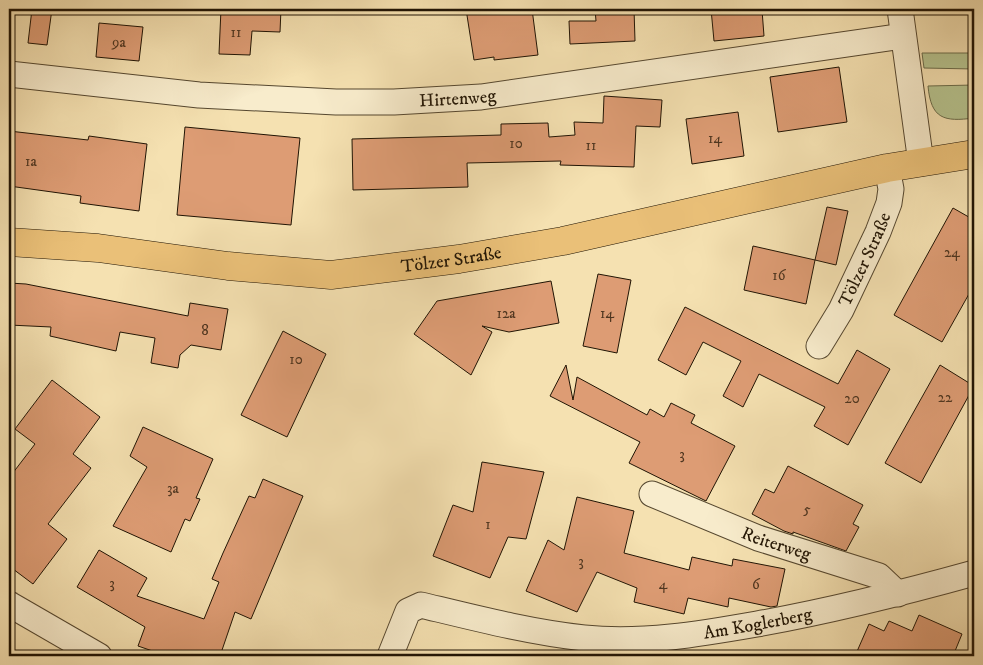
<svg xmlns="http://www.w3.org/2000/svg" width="983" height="665" font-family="'IM FELL DW Pica',serif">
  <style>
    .green { fill: #b7c48f; stroke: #6c6c4a }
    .building { fill: #dd9c74; stroke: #201404 }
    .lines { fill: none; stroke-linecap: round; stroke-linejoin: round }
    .minor-casing { stroke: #55472f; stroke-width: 27 }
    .major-casing { stroke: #201404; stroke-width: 29 }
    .minor { stroke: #f8eccc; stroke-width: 25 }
    .major { stroke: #eac078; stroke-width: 28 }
    .labels { text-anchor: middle; stroke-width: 4; stroke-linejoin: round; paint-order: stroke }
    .number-label { font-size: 15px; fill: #4f3620 }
    .street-label { font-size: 18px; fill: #201404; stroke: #f8eccc }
  </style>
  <rect width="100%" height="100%" fill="#f5e1b1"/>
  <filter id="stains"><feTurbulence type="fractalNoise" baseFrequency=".004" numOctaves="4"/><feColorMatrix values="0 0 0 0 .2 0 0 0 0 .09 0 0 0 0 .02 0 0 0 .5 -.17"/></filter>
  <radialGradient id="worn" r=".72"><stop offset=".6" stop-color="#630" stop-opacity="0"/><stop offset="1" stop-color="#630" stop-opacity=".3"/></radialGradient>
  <path class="green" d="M922,53H974V69L924,68Z
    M974,85V118C944,122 931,119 928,86Z"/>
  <path class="building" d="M32,9H52L47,45L28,43Z
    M221,9H281L280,32L252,31L250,55L219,54Z
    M466,9H532L538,55L494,60V57L474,60Z
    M595,9H634L635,41L570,44L569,21H596Z
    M711,9H729V12L762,10L764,36L714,41Z
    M99,23L143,27L139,61L96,57Z
    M839,67L847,122L778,132L770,77Z
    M604,96L662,100L660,127L636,126L634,167L560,165L561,161L467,163L468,187L353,190L352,139L501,135V124L548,123L549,137L575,135L574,122L603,123Z
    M738,112L744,156L692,164L686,119Z
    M185,127L300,138L291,225L177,215Z
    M9,131L88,140L89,136L147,144L139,211L80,203L81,196L9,186Z
    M827,207L848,211L836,265L815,260Z
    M953,208L974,220V285L942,342L894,315Z
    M753,246L815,260L806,304L744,290Z
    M598,274L631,280L617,353L583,346Z
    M551,281L559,323L509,332L482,326L492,332L471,375L414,334L437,301Z
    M9,283L26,284L188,316L190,303L228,309L221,350L191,345L180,355L178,368L151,363L155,338L120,332L116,351L50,336L51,327L9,325Z
    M685,307L838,384L857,350L890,369L848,445L814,426L825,407L759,374L743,407L723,396L741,361L703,342L686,375L658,360Z
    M283,331L326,354L287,437L241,415Z
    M566,365L573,400L577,377L647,415L650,409L664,417L671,403L695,415L691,423L735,446L706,501L629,463L640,442L550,396Z
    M940,365L974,386L921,483L885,463Z
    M52,380L100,417L73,454L91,468L48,524L67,539L33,584L9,566V478L35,444L15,429Z
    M143,427L213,459L196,498L200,499L190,521L185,519L171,552L113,526L147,467L130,456Z
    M482,462L544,472L526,539L508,537L490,578L433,556L453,505L473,512Z
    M788,466L863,505L853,524L859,527L846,551L793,532V534L784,531L752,514L765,489L774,493Z
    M263,479L303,496L251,619L235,612L220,656H167L138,646L145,627L77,587L99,550L147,578L137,596L204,619L219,582L212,579L223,553L249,496L255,498Z
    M577,497L634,511L624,553L689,570L692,557L732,566L733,559L785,569L777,606L771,607L729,598L728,607L688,598L684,614L634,602L637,588L597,572L577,612L526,591L548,540L564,550Z
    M919,615L962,634L953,656H855L869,624L884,631L889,621L912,631Z"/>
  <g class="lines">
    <defs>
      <g id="minor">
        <path d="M900,9L921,163"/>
        <path id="s1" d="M9,74L199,95L336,102H394L481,97L903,36"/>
        <path id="s2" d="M819,346L841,310L878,232L889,203L891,189L887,168"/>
        <path id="s3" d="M652,494L758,538L879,576L898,594"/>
        <path d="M9,604L99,656"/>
        <path id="s4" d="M390,656L408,611L421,605C475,618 529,632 584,638C642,644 700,634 757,624C830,611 902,593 974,573"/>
      </g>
      <g id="major">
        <path id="s5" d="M9,242L98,248L228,266L331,275L459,259L563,241L887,168L974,154"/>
      </g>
    </defs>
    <use href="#minor" class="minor-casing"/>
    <use href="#major" class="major-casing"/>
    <use href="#minor" class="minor"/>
    <use href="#major" class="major"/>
  </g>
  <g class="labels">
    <g class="number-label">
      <text x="236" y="37">11</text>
      <text x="119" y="47">9a</text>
      <text x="715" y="143">14</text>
      <text x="516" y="148">10</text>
      <text x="591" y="150">11</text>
      <text x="31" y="166">1a</text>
      <text x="952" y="257">24</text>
      <text x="779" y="280">16</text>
      <text x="506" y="318">12a</text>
      <text x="607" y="318">14</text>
      <text x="205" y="335">8</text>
      <text x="296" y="364">10</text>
      <text x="945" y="402">22</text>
      <text x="852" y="403">20</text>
      <text x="682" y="459">3</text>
      <text x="173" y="493">3a</text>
      <text x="807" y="514">5</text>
      <text x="488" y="529">1</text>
      <text x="581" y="566">3</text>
      <text x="112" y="588">3</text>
      <text x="663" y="589">4</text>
      <text x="756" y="589">6</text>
    </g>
    <g class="street-label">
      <text dy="6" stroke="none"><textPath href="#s1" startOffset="450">Hirtenweg</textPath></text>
      <text dy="6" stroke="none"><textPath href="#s5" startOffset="445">Tölzer Straße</textPath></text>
      <text dy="6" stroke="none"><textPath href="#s2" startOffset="98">Tölzer Straße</textPath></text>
      <text dy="6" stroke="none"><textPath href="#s3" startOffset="134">Reiterweg</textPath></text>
      <text dy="6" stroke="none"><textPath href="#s4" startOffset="404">Am Koglerberg</textPath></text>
    </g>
  </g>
  <rect width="983" height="665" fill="none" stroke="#f5e1b1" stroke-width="30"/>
  <rect x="10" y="10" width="963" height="645" fill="none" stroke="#201404" stroke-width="2.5"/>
  <rect x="15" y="15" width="953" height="635" fill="none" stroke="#201404"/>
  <rect width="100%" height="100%" filter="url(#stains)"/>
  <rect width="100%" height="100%" fill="url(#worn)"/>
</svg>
